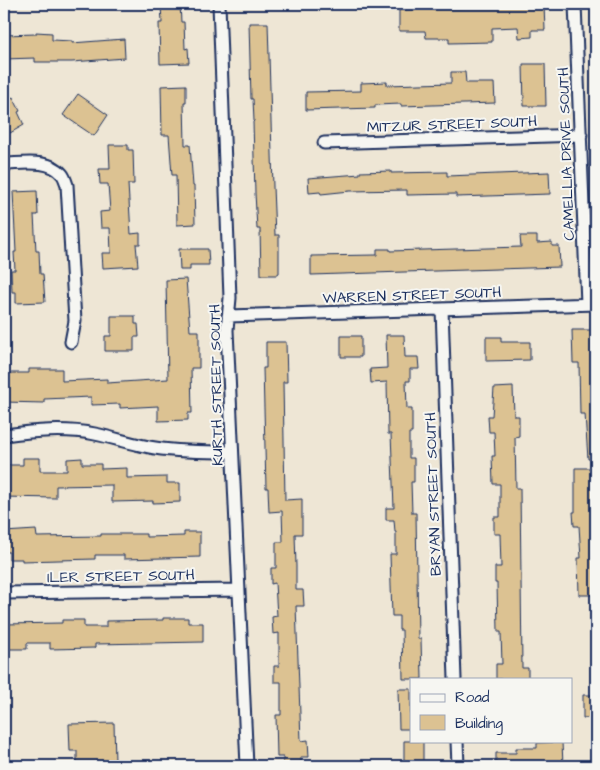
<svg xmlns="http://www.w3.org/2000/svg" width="600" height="770" font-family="'Architects Daughter',sans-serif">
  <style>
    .building { fill: #dcc292; stroke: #1b2f5e }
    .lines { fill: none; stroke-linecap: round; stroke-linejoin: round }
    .minor-casing { stroke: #1b2f5e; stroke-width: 15 }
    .minor { stroke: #f6f6f2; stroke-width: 11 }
    .labels { text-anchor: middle; stroke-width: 4; stroke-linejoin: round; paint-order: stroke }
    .street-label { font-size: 15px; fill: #1b2f5e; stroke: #f6f6f2 }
  </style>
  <rect width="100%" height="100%" fill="#eee6d5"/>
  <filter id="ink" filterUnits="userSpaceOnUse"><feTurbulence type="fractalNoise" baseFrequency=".02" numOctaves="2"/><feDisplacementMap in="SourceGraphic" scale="10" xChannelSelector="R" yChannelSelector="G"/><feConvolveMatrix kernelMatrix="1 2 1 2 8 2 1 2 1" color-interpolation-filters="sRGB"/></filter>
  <g filter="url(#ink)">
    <path class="building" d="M161,4H180L181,22H184L185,49L188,48L189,63L160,64L159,23H162Z
      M544,5L545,30H532V37L519,38L518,27L492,28V42L449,43V38H426L425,31H399V10Z
      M249,23H268L273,187L275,235H279V273L276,275H261L260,229H257L255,193L253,122L254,121L253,99H251Z
      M36,32L52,33V40L72,41V43L124,39L125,58L72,62H35V58L4,59V35L36,34Z
      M523,64H545L546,106H524Z
      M451,72H465L466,83H494L495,103L401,106V104L375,105V108L306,110V92L361,91V83L387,82V85L451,83Z
      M186,85V102H184L185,145H190L193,186H194L195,224L177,225L176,175H172L169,135H162L161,86Z
      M78,94L108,115L94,136L63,115Z
      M13,97L20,111L18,112L24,125L10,133L4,121V102Z
      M109,145H128V150H133L134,184H128L131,234L140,233V244H136L138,266L103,268L102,253H111L110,228H101L100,212L110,211L108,184H100L99,169H110Z
      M391,171V173L447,172V176L549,172L550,194L456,197V194L407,195V190L350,191L321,194L320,192L309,193L308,178L360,174V172Z
      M37,191L38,215H34L36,251H39L40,274H43L45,302L16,303V292H12L11,270H15L14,252H16L13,192Z
      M520,236H537V243L552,242V246H559L560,267L311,275V256L377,255V249H390V251L521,247Z
      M179,249H208L209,265H190V270H180Z
      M186,279L190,331H199V368H191L192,413H188V420L158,421V406L120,408V404L91,405V397L44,399V403L4,402V373H29V369H62V381L107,379V383L168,379L166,280Z
      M111,316H135V324H138L139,337H134V351H105V336H111Z
      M572,330H596V341H592L593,373H596V459H588L585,414H580L579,363H573Z
      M386,335H404L405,357H418L419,369H410V381H406L407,409H412V433H409V458H414V482H411L412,513H416L418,639H421L422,679H403L402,630H399V616H392L390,554H396V532H395L394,520H386V508H394L391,434H388L387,382L371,383L370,369L387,368Z
      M341,336H361V357H341Z
      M486,337H501V342H530V360L486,361Z
      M266,342H286L287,382H283L285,500L302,499V534H295L296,566V590H303L304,606H296L301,741L308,740L309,757H301V766H283V757H277L276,715H281V682H274V666H279V633L273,634L272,617L277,616L275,583L271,584V568H276V542H283L282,511L269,512L268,488H266L263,368H266Z
      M513,387L514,416H519V436L515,437L516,488H520L522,668H528V679H496V664H502L501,632H498L497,583H495V567H501L500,534H494V517H500V484H493L492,456H495L494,432H489L488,416H492L494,388Z
      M23,458H40V471H67V459L82,458V464H101V469L127,468V478L167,477V483H180V502L153,503V501L112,502V485L56,486V498L4,497V465H23Z
      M575,468H595L596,488V595H579L578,558H581L579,526H574L573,512H575Z
      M36,530L37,537L101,536V534H146V537L184,536V532H200V557L124,559V555H95V559L22,561V559H9V552H4V532Z
      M163,618H188V623H203V642L95,644V648L50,649V643H27V649H8V646H4V624L62,623V620H84V627H106V621L163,620Z
      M398,689H411V729H399Z
      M583,695H596V717L583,718Z
      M114,723L115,762H110V766H77V751H70L69,724Z
      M404,741H423V766H404Z
      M562,742L563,766H496V753H516V748H537V743Z"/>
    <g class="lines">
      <defs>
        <path id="minor" d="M219,4L230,298L227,330L247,766
          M575,4L587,304
          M324,143L581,135
          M4,164C21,164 49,158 62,174C64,176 66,182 67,185L75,321L71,342
          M442,309L455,679
          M228,316L596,304
          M4,435C35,431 64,428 95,434C115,438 135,445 155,448C180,452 206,452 232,452
          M4,593L239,590
          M457,741L458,766"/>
      </defs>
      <use href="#minor" class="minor-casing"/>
      <use href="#minor" class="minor"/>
    </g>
  </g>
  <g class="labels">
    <g class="street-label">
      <text transform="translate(452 124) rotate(-2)" y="5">MITZUR STREET SOUTH</text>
      <text transform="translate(566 154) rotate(-92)" y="5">CAMELLIA DRIVE SOUTH</text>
      <text transform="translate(412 295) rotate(-2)" y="5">WARREN STREET SOUTH</text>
      <text transform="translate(216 385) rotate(-91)" y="5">KURTH STREET SOUTH</text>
      <text transform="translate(433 494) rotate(-92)" y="5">BRYAN STREET SOUTH</text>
      <text transform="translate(121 576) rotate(-1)" y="5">ILER STREET SOUTH</text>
    </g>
  </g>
  <rect width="600" height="770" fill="none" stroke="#f6f6f2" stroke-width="20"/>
  <rect x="10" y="10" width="580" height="750" fill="none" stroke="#1b2f5e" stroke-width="2" filter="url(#ink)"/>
  <rect x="410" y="678" width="162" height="65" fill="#f6f6f2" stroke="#9ea6b7"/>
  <rect x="420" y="694" width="25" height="8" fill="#f6f6f2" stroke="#9ea6b7"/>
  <text x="455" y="702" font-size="15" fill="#1b2f5e">Road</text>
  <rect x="420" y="715" width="25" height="15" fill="#dcc292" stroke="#9ea6b7"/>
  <text x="455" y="728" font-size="15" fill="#1b2f5e">Building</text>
</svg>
